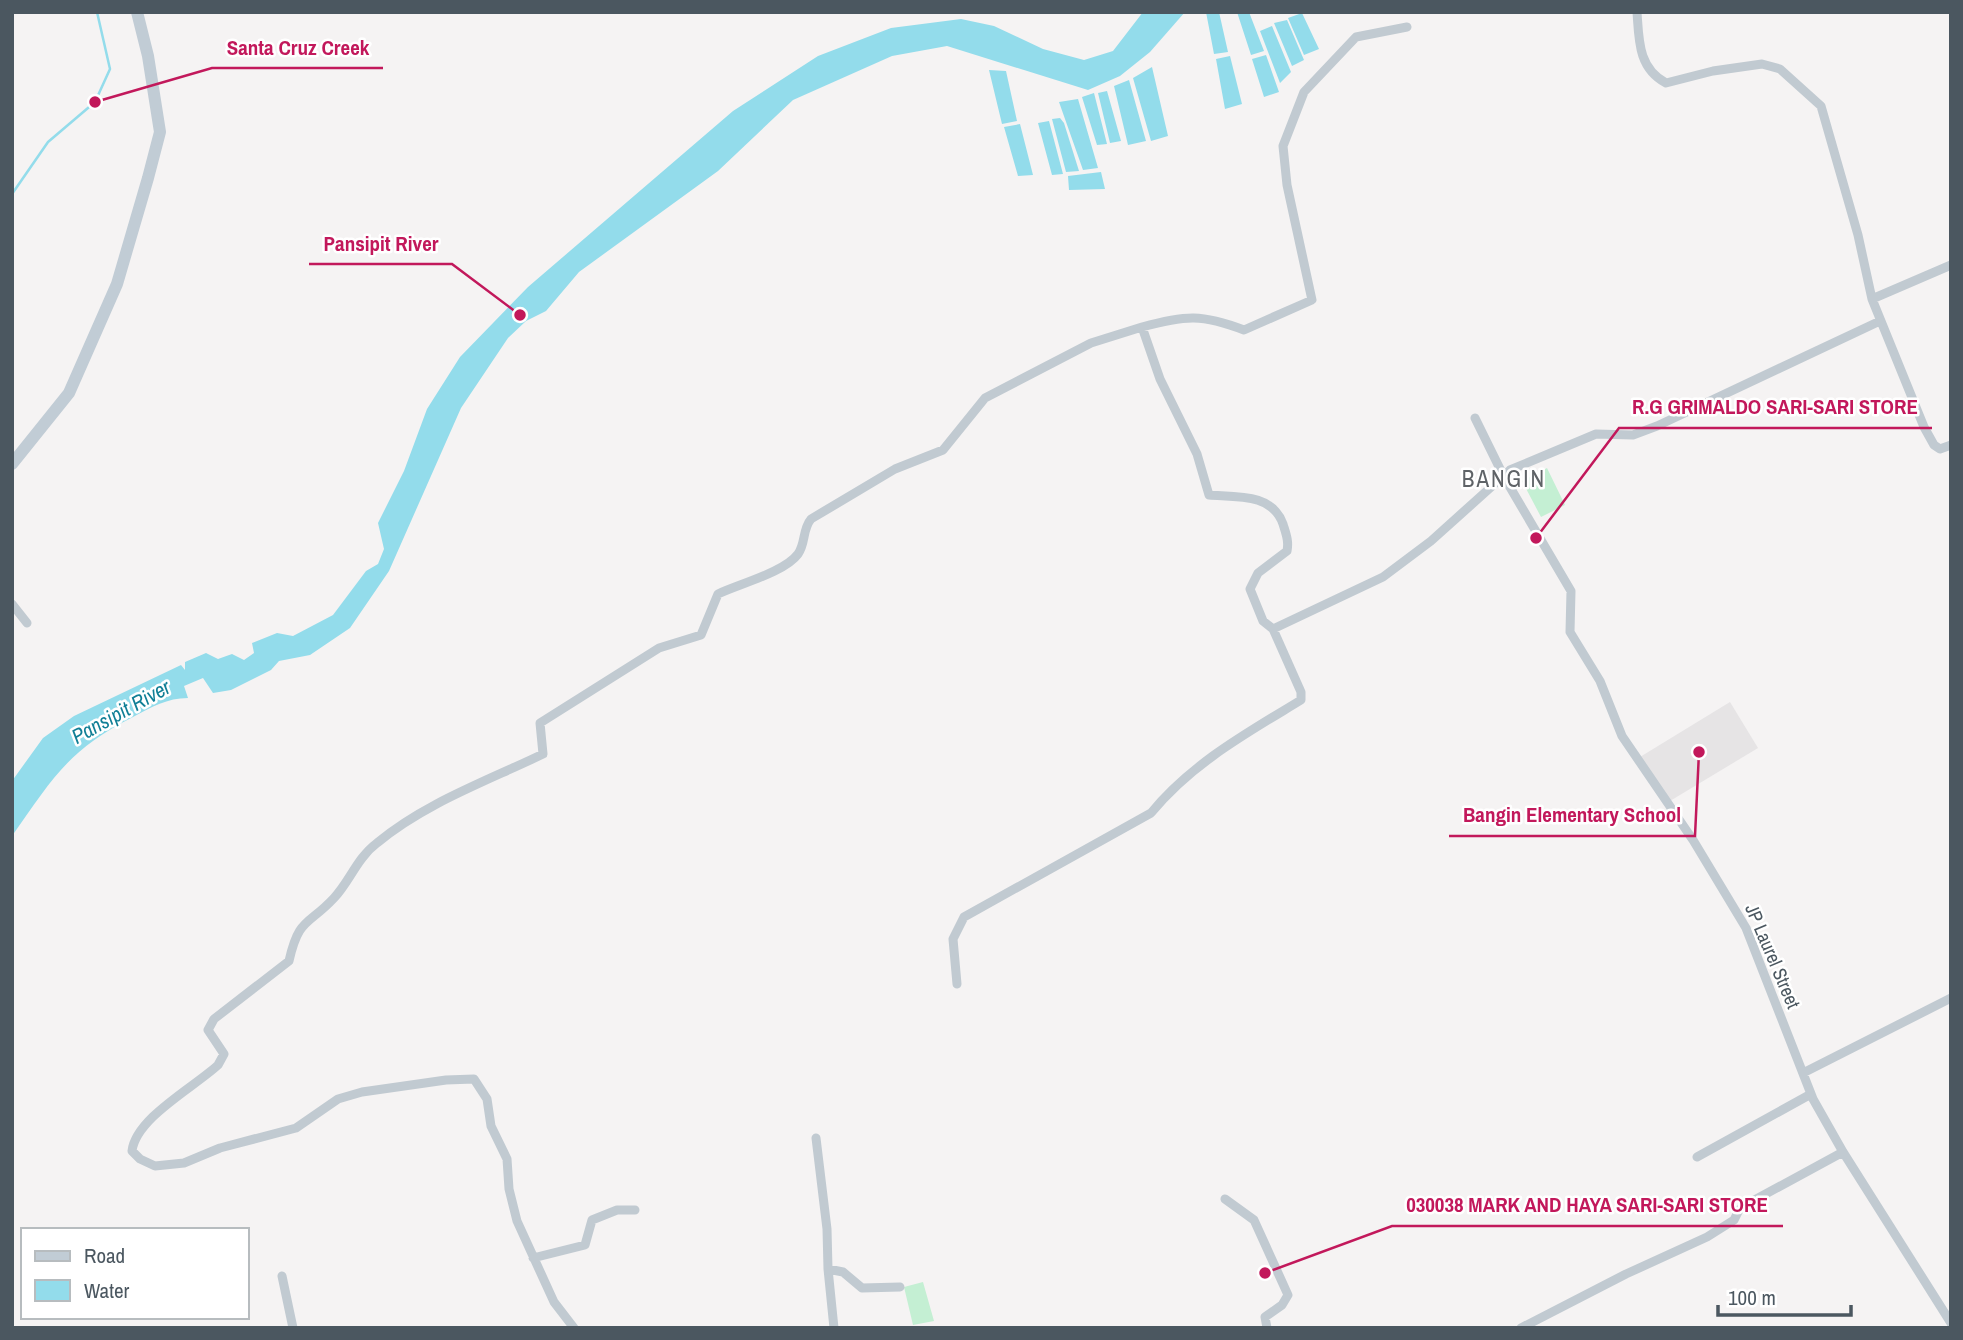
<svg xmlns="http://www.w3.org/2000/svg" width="1963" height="1340" font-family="'Archivo Narrow',sans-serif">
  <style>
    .education { fill: #e6e4e5 }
    .green { fill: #c4efd3 }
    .water { fill: #93dceb }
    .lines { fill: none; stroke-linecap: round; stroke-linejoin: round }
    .stream { stroke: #93dceb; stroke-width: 2.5 }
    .street { stroke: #c1cad1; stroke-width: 9 }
    .secondary { stroke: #c1ccd5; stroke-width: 12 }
    .labels { text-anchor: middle; stroke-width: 5; stroke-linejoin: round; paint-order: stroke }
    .street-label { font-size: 19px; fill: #4b5760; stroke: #fff }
    .water-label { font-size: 21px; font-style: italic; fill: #107f96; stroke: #fff }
    .quarter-label { font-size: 23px; letter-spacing: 2px; fill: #5f6367; stroke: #fff }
    .leader { fill: none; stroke: #c2185b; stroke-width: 2.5 }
    .callout-dot { fill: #c2185b; stroke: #fff; stroke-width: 2.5 }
    .callout-label { font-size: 21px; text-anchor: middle; font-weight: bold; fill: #c2185b; stroke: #fff; stroke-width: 5; stroke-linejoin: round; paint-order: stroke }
  </style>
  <rect width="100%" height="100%" fill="#f5f3f3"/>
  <path class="education" d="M1730,702L1758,748L1670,801L1640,757Z"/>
  <path class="green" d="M1547,468L1565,505L1541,517L1522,481Z
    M923,1282L934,1321L913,1325L904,1287Z"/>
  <path class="water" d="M1143,12H1185L1150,52L1120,76L1088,90L947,46L892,56L793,100L718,171L579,272L546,311L526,321L508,338L461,408L389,571L350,628L310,655L279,661L271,670L231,690L213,693L203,678L184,686L188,698C167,698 152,707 133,717C68,750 53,778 12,836V781L43,738L74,716L181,665L185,670V662L206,653L218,659L232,654L244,660L254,653L252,643L277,633L293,636L333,615L366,571L378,564L384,549L378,523L404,471L427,409L460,357L528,287L733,111L818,56L891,28L961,19L994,26L1043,49L1084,60L1113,51Z
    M1206,12H1219L1228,52L1214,54Z
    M1237,12H1249L1264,51L1251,55Z
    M1302,13L1319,49L1304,55L1288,18Z
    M1287,20L1304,60L1292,66L1274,23Z
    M1272,26L1291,72L1280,83L1260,31Z
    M1266,55L1279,92L1264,97L1252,59Z
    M1230,56L1242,104L1225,109L1216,59Z
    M1152,67L1168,136L1151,141L1133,78Z
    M989,70L1006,71L1017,121L1002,124Z
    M1129,80L1146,141L1128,145L1114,86Z
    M1107,91L1121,141L1110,143L1098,93Z
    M1094,93L1107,144L1097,145L1082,97Z
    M1078,99L1098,168L1083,170L1059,102Z
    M1060,118L1064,123L1079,171L1066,172L1052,119Z
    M1049,121L1063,174L1052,175L1038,123Z
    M1020,124L1033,175L1018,176L1004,127Z
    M1101,172L1105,189L1069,190L1068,176Z"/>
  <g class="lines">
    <path class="stream" d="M12,194L48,142L95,102L110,69L97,12"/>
    <path class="street" d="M1637,12C1639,40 1638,68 1666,83L1713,71L1762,64L1780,69L1821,106L1858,235L1872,299L1924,427L1934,445L1940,449L1951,445
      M1872,299L1951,265
      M1142,327C1186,315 1202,314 1244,330L1312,300L1287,185L1283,146L1304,92L1356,37L1407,27
      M1475,418L1504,477L1571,591L1570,632L1600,681L1622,736L1693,840L1746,928L1813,1099L1843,1152L1951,1323
      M12,604L27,623
      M957,984L953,939L964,917L1151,813C1192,763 1247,733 1301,700V692L1273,629
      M1803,1073L1951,998
      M816,1138L827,1229L828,1269
      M1697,1157L1811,1094
      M1225,1199L1254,1220L1288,1295L1282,1305L1265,1317L1267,1328
      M533,1258L585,1245L592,1220L617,1210H635
      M282,1276L293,1328
      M574,1328L554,1302L517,1221L509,1189L507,1159L491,1126L487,1099L474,1079L446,1080L362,1092L338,1099L296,1128L220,1148L184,1163L155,1166L140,1159L132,1151C136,1118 193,1088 218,1065L224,1054L208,1030L214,1019L289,961C299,917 308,926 334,898C350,881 357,858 377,843C425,803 487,781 543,754L540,723L659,648L701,635L718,594C739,584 785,572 798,554C806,543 802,530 811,519L895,469L943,450L985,398L1091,343L1142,327L1160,379L1197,454L1209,495C1236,497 1272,493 1283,524C1286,534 1289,541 1287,551L1258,573L1250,589L1263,621L1273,629L1383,577L1431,541L1510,470L1596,434L1633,435L1657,426L1880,321
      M834,1328L828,1269L843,1272L862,1288L900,1287
      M1521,1328L1626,1274L1707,1237L1734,1220L1739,1210L1749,1203L1843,1152"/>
    <path class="secondary" d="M12,464L69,393L117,284L148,178L160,132L148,56L137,12"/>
  </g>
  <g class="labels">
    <g class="street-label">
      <text transform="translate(1773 956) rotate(67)" y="7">JP Laurel Street</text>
    </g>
    <g class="water-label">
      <text transform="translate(121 712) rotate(-29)" y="7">Pansipit River</text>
    </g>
    <g class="quarter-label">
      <text x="1504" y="487">BANGIN</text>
    </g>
  </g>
  <path class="leader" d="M95 102L212 68H383M520 315L452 264H309M1536 538L1619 428H1932M1699 752L1695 836H1449M1265 1273L1392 1226H1783"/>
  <g class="callout-dot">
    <circle cx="95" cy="102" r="7"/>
    <circle cx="520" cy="315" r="7"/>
    <circle cx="1536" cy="538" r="7"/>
    <circle cx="1699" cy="752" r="7"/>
    <circle cx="1265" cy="1273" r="7"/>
  </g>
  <g class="callout-label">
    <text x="298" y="55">Santa Cruz Creek</text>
    <text x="381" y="251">Pansipit River</text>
    <text x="1775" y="414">R.G GRIMALDO SARI-SARI STORE</text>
    <text x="1572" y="822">Bangin Elementary School</text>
    <text x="1587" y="1212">030038 MARK AND HAYA SARI-SARI STORE</text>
  </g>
  <rect width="1963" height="1340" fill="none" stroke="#4b5760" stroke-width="28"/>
  <rect x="21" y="1228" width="228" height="91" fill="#ffffff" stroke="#b7bcbf" stroke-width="2"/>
  <rect x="35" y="1251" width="35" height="10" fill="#c1ccd5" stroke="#b7bcbf" stroke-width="2"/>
  <text x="84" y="1263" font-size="21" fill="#4b5760">Road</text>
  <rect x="35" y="1280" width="35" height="21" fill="#93dceb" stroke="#b7bcbf" stroke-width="2"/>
  <text x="84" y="1298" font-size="21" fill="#4b5760">Water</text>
  <path d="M1718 1305v10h133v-10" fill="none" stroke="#4b5760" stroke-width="3.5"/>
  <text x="1728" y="1305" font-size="21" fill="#4b5760" stroke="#ffffff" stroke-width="5" paint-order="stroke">100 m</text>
</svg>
